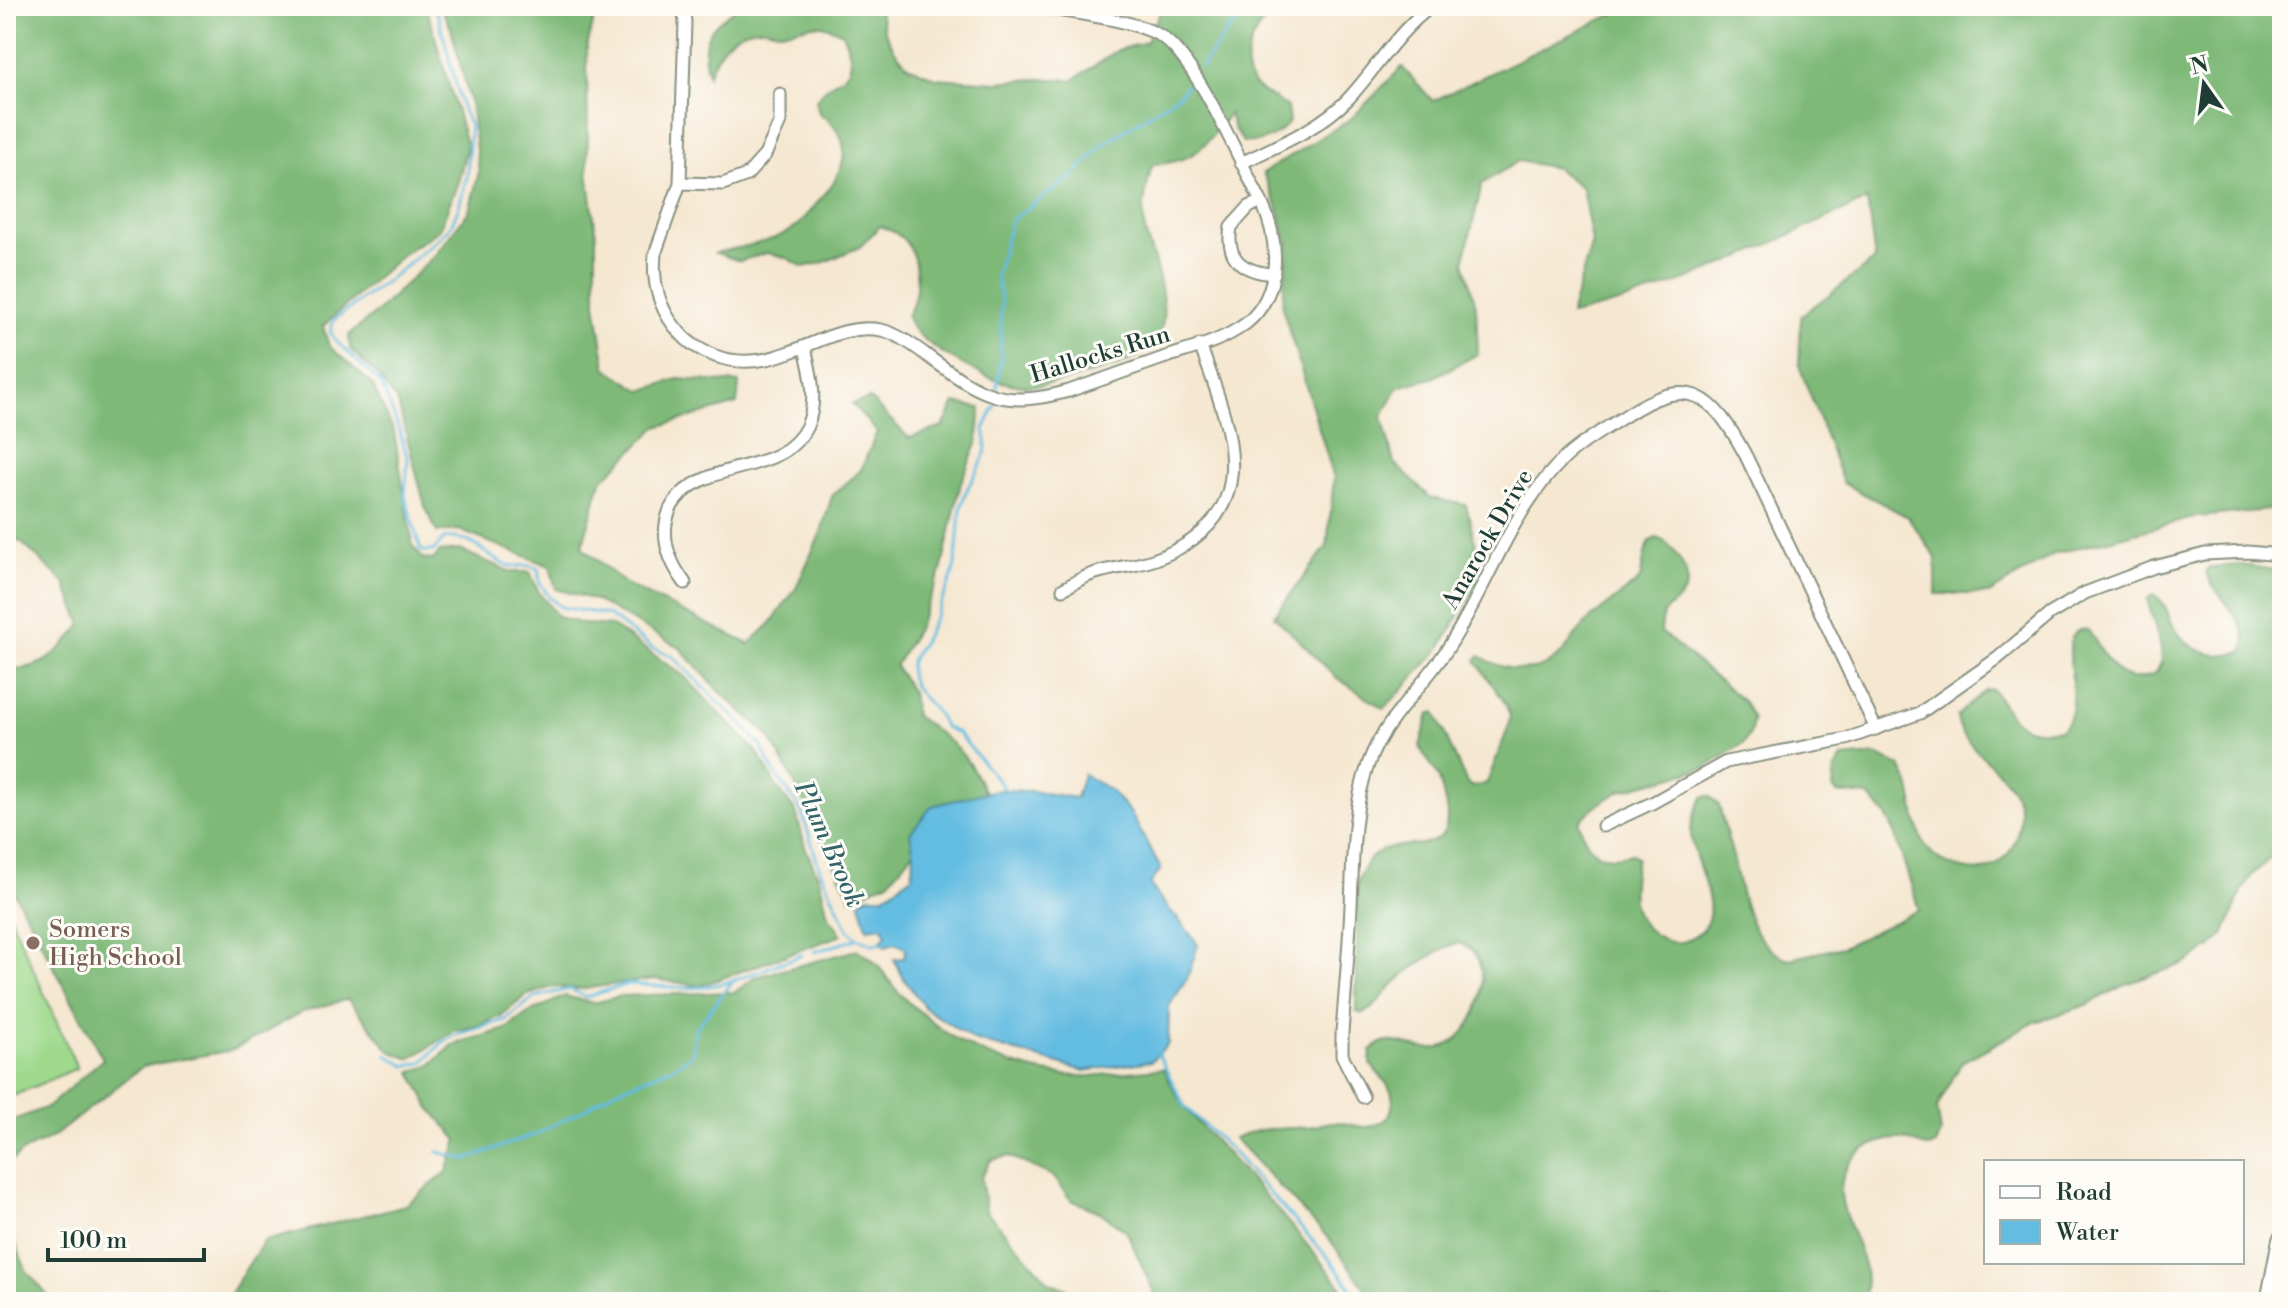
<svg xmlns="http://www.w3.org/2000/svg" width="2288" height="1308" font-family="'Libre Bodoni',serif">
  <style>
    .green { fill: #9ed98c; stroke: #5e8b60; stroke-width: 2 }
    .forest { fill: #7eb978; stroke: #4e7b56; stroke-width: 2 }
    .water { fill: #64bce1; stroke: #427c8a; stroke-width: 2 }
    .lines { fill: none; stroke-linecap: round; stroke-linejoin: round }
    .stream { stroke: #64bce1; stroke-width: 3 }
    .minor-casing { stroke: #8a9282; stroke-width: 15 }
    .primary-casing { stroke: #8a9282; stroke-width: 22 }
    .minor { stroke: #fff; stroke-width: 11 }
    .primary { stroke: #fff; stroke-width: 18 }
    .education-dot { fill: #8d6e63; stroke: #fdfcf7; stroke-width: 3 }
    .labels { text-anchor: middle; stroke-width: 6; stroke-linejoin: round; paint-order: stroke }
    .street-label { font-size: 24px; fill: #1f3d34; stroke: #fdfcf7 }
    .education-label { font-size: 24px; fill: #785e54; stroke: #fdfcf7; text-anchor: start }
    .water-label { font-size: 26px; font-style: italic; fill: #346368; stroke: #fdfcf7 }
  </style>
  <rect width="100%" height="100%" fill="#fdfcf7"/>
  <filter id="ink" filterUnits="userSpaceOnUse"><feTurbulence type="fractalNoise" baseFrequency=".0125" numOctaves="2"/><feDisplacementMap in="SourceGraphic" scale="16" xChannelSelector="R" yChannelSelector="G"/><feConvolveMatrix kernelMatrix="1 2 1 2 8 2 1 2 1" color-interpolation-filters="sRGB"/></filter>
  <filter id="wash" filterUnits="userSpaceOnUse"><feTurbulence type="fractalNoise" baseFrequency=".006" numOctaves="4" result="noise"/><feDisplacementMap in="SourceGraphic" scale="32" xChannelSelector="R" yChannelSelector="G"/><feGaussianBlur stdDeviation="1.8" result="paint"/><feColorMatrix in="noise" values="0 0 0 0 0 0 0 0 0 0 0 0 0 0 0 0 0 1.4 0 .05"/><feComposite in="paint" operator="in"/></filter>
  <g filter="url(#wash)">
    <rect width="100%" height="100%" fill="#f5e7d0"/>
    <path class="green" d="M10,916L77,1068L6,1099V918Z"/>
    <path class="forest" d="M6,6H426L467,147L458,182L439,230L403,254L323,326L329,346L372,384L394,432L413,546L423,559L433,560L440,552L460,550L511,572H530L538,591L558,617L584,624L612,626L684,676L758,753L776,786L796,812L805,847L819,878L828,915L842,935L700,986L654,979L581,989L552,987L527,995L501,1016L479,1026L455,1031L410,1059L390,1051L348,999L302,1012L233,1050L143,1066L53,1137L23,1151L6,1166V1123L48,1107L103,1059L6,877V668C43,673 60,650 82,625L65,583L21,542L6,536Z
      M440,6H621L596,12L587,46L588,172L596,234V303L606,368L642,391L678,379L739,383L737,404L657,427L601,481L582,547L627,585L749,644L771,623L796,588L821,532L832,496L861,470L877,432L852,404L870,399L909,438L943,427L955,403L981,408L977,444L961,482L941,572L917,629L895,666L912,693L915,716C952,741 967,752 985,793L917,848L889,881L851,899L790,774L767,733L721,693L680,648L595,600L556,589L550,566L459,530L437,532L425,506L398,403L376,374L350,349L349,335L378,311L435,255L469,211L479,172L470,102L451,28Z
      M740,6H878L885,32L895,51L908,66L936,78L998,82L1036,79L1073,80L1118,50L1146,42L1163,6H1289C1261,14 1236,54 1251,81C1257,91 1277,99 1287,107L1289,122C1277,137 1263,144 1243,142L1234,129L1229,114C1201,149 1199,160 1152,165C1147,186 1140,210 1145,231C1148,243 1153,255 1156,267C1176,338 1157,357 1089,374C1052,384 1025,393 988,377C966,367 912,340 907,316C921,295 921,250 897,234C892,231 885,228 880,226L860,247L822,263L803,267L787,258L767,253L740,261L716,253C743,246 776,243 798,225C806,218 812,209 819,201C846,170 858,140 819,113L816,100C834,71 866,83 842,33C811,16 809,30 781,31C774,32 768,27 762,28C731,29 718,50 708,75C698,37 710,26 740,6Z
      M1630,6H2282V501L2268,510L2197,517L2054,554L1989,594H1936V558L1908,517L1843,483L1799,365L1801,316L1875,260L1867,200C1770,243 1673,294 1570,315L1592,242L1582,188L1556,168L1518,161L1482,184L1464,261L1476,306L1478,354L1432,378L1398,387L1382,417L1394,463L1431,498L1466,505L1479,559L1477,585L1439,650L1384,709L1337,678L1274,616L1327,546L1334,478L1282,307L1288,244L1276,203L1263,173L1352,118L1402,67L1433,101Z
      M1656,538C1667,541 1670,546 1676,554C1697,583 1687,593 1663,613L1661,632L1744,702L1753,719L1751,732L1744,743L1707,767L1620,791L1594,807L1579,822C1588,854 1599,862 1632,854L1637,857C1630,890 1626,920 1661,938C1671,944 1680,944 1690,939C1734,918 1690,863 1691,832C1691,821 1697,805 1703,797L1710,796L1719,805C1723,821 1727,837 1732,853C1741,889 1746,946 1789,959L1843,947L1919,910L1894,831L1885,814L1869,796L1837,793L1833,788L1835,769L1842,758L1876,755L1900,766C1924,799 1902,850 1956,867C1969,871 1979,873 1992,867C2003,862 2011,852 2015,840C2040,776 1960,759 1957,716L1985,690L1992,689C2015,720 2016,735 2061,729C2091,705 2048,623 2088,630C2107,656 2116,692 2156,673L2162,661L2161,648L2147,599L2153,595C2166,601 2167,613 2173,625C2187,651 2217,662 2244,651C2252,623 2216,597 2206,573L2209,567L2242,565L2282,571V847L2252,875L2242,891L2225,933L2211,947L2186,963L2126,984L2087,1005L2035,1022L1962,1062L1937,1107L1941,1133L1936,1145C1924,1150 1918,1143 1907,1140C1889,1136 1862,1146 1851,1161C1817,1207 1882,1253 1862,1302H1375L1330,1240L1234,1138C1261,1127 1281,1129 1309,1127C1317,1126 1325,1122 1334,1122C1358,1123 1364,1135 1388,1118C1401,1093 1385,1081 1370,1064L1371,1051C1390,1030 1413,1052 1435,1049C1468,1044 1488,999 1481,970C1478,956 1473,948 1459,943C1439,947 1404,973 1390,988C1380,999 1376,1008 1362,1014L1356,1011L1358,880C1364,867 1368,858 1380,851C1403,838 1455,858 1446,808C1444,797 1441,782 1436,772C1431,763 1423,756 1420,746L1429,714L1435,712L1467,784L1474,787L1487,783L1508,728L1510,716L1505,703L1476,661L1480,656C1504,671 1536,678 1560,655C1570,645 1577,632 1587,622C1604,606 1624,594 1640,579L1645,553L1650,541Z
      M857,950C882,963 882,974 899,993C908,1004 921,1012 931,1021C969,1055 1041,1078 1091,1076C1115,1074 1139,1070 1164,1069C1180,1111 1213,1137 1242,1170C1281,1213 1318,1256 1353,1302H1158L1127,1232L1100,1212L1071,1200L1053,1176L1009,1156L991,1160L981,1178L986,1211L1049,1282L1098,1302H228L232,1290L264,1241L406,1205L447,1172L458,1140L430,1108L411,1072L431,1065L453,1045L506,1029L528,1013L565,996L594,1003L620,996L735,992L756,977Z
      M6,1221L26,1270L53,1302H6Z"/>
    <path class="water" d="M1083,774L1110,790L1130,812L1161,869L1150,884C1165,908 1183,922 1198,945L1187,979L1169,1006L1168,1044L1151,1061L1084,1071L974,1040L925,1008L904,979L894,959L904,958L906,948L895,943L885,946L880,942L886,934L883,926L867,928L860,902L867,896H884L912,876L914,855L910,833L932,806L995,790L1031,791L1076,798Z"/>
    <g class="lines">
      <path class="stream" d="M433,6L438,15L462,108L470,126L467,176L459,206L451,226L438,239L391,278L335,319C329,329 329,332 336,341L381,384L398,426L408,460L405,496L421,551H433L444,539C474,532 490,564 513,566C524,567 527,563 538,569L540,583L550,598L561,607L608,615L652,648L672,656L744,727L762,747L772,769L801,810L821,872L848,929L857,938L873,944L880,942
        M1201,67L1247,6
        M997,388L1001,356V299L996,275L1011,220L1072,177L1103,145L1181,93L1189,82
        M995,406L984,429C993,459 973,471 964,497C955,524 961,555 950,582C942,600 934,621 925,638C920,648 912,654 910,665C907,695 937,702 944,727L958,733L1004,788
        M814,952L856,939
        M1158,1054L1185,1107L1230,1149L1331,1261L1361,1302
        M387,1055L406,1066L422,1063L443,1042L461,1033L505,1020L535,997L570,989L586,997L628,984L684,988L705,987L733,981
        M438,1152L466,1159L534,1135L583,1110L614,1091L673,1067L693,1054L695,1029L733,981L802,955"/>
    </g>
  </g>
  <g filter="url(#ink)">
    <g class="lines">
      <defs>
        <path id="minor" d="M683,6L685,22L680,183L655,254C652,284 659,310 680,333C689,344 702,351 715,356C779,379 827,319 881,330C897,333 916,347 929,357C982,396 1003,409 1069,391C1101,380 1132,369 1163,358C1188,350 1216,343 1238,329C1283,301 1281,243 1261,201C1238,159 1197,58 1159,35C1129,18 1068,13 1033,6
          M1241,163C1278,145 1319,129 1348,99C1376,69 1398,30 1432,6
          M680,183L723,184L747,175L765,155L780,122V94
          M1261,201L1249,207L1231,227C1225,260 1244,272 1274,274
          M685,583C656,544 656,499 707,478C741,463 788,465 807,426C818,401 811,372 805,348
          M1063,589C1074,583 1084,576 1096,573C1116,567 1137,566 1156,559C1268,515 1231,430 1200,345
          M1603,826L1652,803L1726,762L1846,739L1920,713L1998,658L2050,614L2085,593L2154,567L2205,554L2247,552L2282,555
          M1363,1097L1342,1055V1033C1345,991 1349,949 1351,906C1353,859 1352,808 1369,762C1384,720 1424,686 1448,648C1485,591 1507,522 1552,471C1573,447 1599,433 1625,416C1689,373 1713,394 1746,456L1876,729"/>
        <path id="primary" d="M2270,1302L2282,1240"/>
      </defs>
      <use href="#minor" class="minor-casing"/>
      <use href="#primary" class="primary-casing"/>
      <use href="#minor" class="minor"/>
      <use href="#primary" class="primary"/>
    </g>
  </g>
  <circle class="education-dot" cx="33" cy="943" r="8"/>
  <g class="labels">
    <g class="street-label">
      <text transform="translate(1100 354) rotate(-17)" y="8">Hallocks Run</text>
      <text transform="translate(1487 539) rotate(-60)" y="8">Anarock Drive</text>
    </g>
    <g class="education-label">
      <text x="49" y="937">Somers<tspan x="49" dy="28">High School</tspan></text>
    </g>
    <g class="water-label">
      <text transform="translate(830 844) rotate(66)" y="9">Plum Brook</text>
    </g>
  </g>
  <rect width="2288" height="1308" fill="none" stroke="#fdfcf7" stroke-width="32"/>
  <rect x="1984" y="1160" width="260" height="104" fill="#fdfcf7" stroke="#a4b0a9" stroke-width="2"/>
  <rect x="2000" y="1186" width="40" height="12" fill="#ffffff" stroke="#a4b0a9" stroke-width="2"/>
  <text x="2056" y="1200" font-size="24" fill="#1f3d34">Road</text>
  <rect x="2000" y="1220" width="40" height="24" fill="#64bce1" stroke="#a4b0a9" stroke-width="2"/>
  <text x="2056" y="1240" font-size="24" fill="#1f3d34">Water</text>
  <g transform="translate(2204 84) rotate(346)" stroke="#fdfcf7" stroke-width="6" paint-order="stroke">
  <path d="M0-6L14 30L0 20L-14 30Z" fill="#1f3d34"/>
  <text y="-12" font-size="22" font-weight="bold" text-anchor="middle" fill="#1f3d34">N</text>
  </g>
  <path d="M48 1248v12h156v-12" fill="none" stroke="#1f3d34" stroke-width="4"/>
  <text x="60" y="1248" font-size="24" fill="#1f3d34" stroke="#fdfcf7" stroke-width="6" paint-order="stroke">100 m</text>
</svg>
